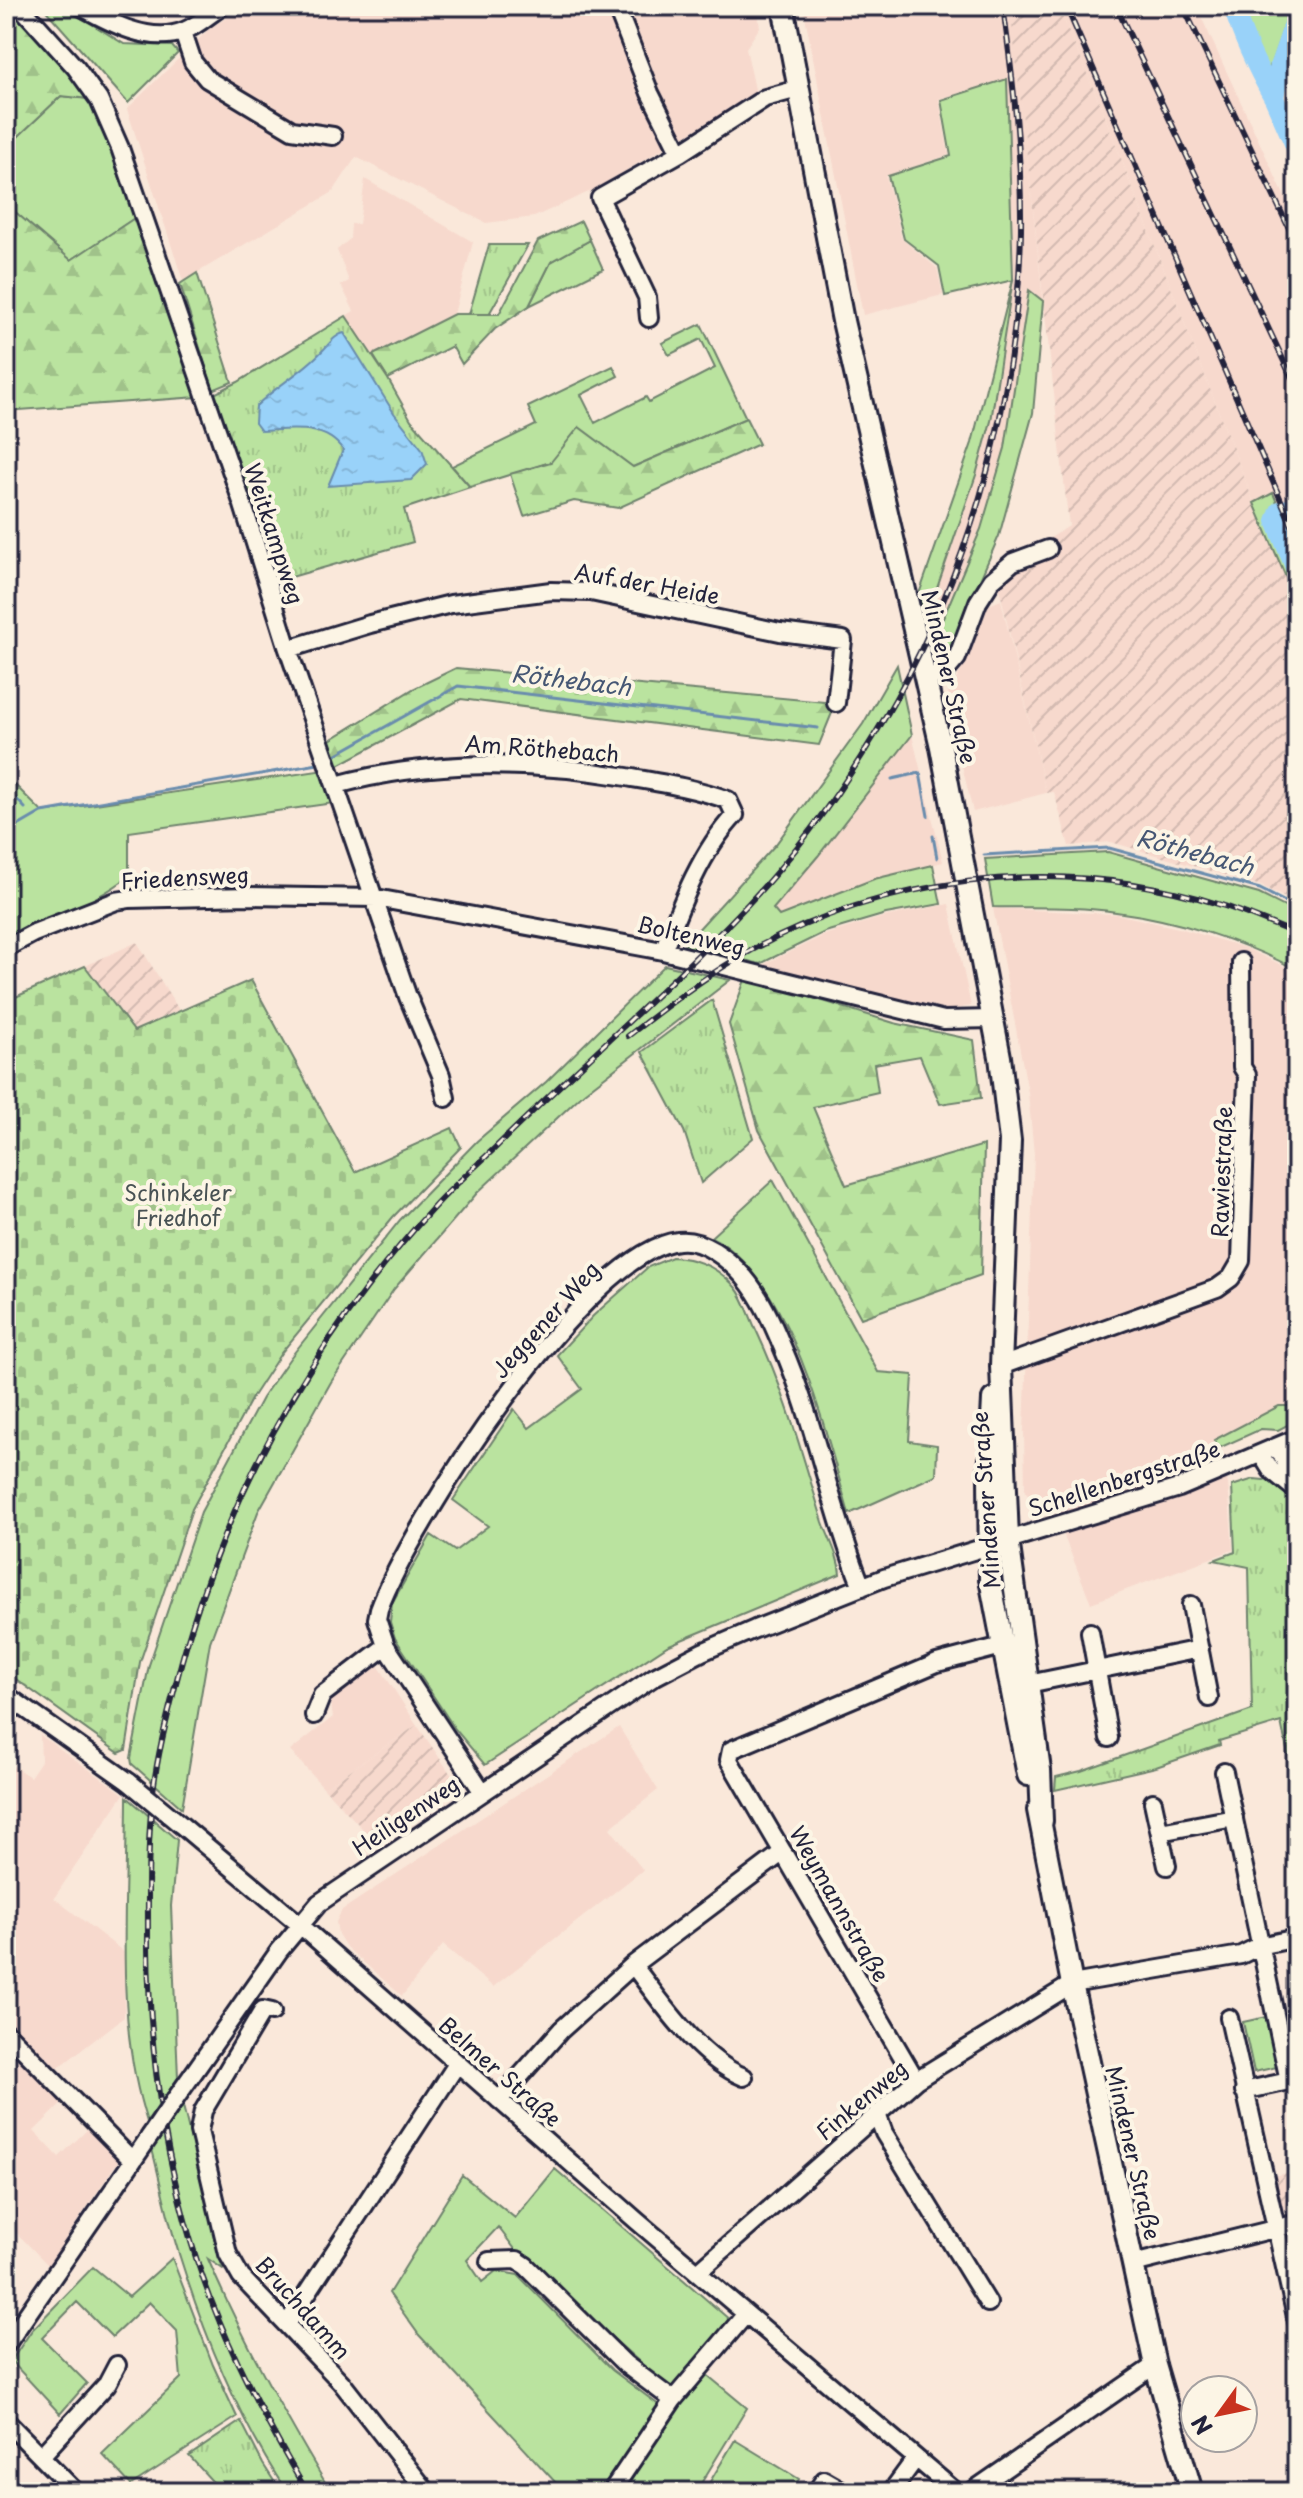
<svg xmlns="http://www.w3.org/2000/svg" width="1303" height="2498" font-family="'Playpen Sans',sans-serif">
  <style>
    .built { fill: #f7d9cd }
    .industrial { fill: url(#industrial-furrows) }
    .grass { fill: #bae39f; stroke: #6e826d; stroke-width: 2 }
    .forest { fill: url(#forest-firs); stroke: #6e826d; stroke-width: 2 }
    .cemetery { fill: url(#cemetery-stones); stroke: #6e826d; stroke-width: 2 }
    .park { fill: url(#park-tufts); stroke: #6e826d; stroke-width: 2 }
    .water { fill: url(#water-ripples); stroke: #698cad; stroke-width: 2 }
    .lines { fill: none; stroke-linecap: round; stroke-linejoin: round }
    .stream { stroke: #698cad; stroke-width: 3 }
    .river { stroke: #99d2f9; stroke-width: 20 }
    .minor-casing { stroke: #22223b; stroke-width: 22 }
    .major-casing { stroke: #22223b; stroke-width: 26 }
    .minor { stroke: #fcf5e5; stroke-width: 16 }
    .major { stroke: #fcf5e5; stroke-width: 20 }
    .rail-casing { stroke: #22223b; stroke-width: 6 }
    .rail { stroke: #fcf5e5; stroke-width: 3; stroke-dasharray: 9; stroke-linecap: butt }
    .minor-bridge-casing { stroke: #22223b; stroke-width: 22; stroke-linecap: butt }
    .minor-bridge { stroke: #fcf5e5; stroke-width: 16 }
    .labels { text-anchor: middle; stroke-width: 8; stroke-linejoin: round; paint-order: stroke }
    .street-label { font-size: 22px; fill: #22223b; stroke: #fcf5e5 }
    .park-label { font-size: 22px; fill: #485254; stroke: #fcf5e5 }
    .water-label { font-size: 24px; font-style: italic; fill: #465774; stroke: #fcf5e5 }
  </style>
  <defs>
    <pattern id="industrial-furrows" width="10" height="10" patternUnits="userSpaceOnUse" patternTransform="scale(2)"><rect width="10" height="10" fill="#f7d9cd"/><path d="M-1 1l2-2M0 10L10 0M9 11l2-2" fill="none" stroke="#d3bab1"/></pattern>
    <pattern id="forest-firs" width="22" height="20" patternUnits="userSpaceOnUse" patternTransform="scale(2)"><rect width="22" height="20" fill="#bae39f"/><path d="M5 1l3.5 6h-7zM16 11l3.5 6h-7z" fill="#a0c28a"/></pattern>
    <pattern id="cemetery-stones" width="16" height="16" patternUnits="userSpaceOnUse" patternTransform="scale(2)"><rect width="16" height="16" fill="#bae39f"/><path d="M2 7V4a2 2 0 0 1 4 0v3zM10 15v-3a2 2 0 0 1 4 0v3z" fill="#a0c28a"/></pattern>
    <pattern id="park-tufts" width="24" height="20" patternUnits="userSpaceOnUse" patternTransform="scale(2)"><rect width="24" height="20" fill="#bae39f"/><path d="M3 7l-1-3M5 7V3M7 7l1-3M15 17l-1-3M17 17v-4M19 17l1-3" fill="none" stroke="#a0c28a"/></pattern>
    <pattern id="water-ripples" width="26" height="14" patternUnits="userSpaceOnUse" patternTransform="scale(2)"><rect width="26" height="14" fill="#99d2f9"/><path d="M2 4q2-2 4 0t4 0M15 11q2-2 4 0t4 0" fill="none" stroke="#84b4d6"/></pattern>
  </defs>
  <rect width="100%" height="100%" fill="#fae8da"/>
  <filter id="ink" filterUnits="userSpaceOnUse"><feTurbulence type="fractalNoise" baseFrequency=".0125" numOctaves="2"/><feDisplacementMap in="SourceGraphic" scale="16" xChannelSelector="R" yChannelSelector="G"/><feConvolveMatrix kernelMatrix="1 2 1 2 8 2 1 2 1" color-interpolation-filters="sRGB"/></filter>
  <g filter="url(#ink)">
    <path class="built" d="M245,6H756L760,27L746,48L756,94L593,190L534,217L486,223L356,157L333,192L183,281L127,109L209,29Z
      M803,6H1010L1011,8L1043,301L1029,291L1005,448L981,528L932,644L924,614L935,594L976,475L991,421L1013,279L1007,80L939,99L949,155L886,176L902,239L937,268L943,295L863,315Z
      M1058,6H1196L1297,223V551L1273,493L1254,503L1099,101Z
      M365,179L473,242L454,314L373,355L346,316L354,311L341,285L349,281L337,250L350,239L351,224H359Z
      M1001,600L1046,793L973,812L946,698L966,662L984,607Z
      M912,735L943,862L874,879L779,916L773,908L818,856Z
      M949,904L971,1006L950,1010L822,983L762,965L827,934L883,917Z
      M993,908L1116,914L1183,929L1243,947L1297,972V1406H1279L1214,1440L1228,1484L1233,1550L1091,1603L1065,1539L1057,1501L1037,1504L1025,1491L1024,1432L1034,1154L1028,1092Z
      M378,1665L417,1725L324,1788L290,1751L333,1717L330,1701Z
      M619,1727L658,1790L610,1828L643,1870L493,1987L443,1945L402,1996L346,1947L338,1934L336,1922L342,1910Z
      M40,1735L124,1794L54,1898L125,1953L124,2017L57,2069L76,2090L34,2131L59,2157L88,2129L118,2161L48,2265L6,2222V1775L13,1766L30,1777L41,1761Z"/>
    <path class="industrial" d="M1010,6H1058L1099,101L1254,503L1297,603V904L1261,886L1111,842L1069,846L1054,792L1046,793L999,587L992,580L1013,562L1069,526Z
      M137,942L179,1010L134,1030L85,966Z
      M417,1725L459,1786L375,1842L324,1788Z
      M1297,2171V2208L1276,2212L1268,2177Z"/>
    <path class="grass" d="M42,6H63L124,44L172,46L178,53L128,103Z
      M1246,6H1291L1267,75L1243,24Z
      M1007,79L1013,279L991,421L976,475L935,594L924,614L919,594L972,443L1013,280L945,296L939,266L904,239L888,176L951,156L941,100Z
      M61,96L99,100L139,215L71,261L6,204V148Z
      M590,240L603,269L529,306L551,262Z
      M1029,290L1043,301L1033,413L999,536L947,656L939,657L932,644L981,529L1005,448Z
      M701,324L746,418L633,467L551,462L470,487L452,466L536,425L528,407L613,366L618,376L581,395L595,423L646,397L649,402L715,368L701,339L669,355L662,343Z
      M1273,493L1297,551V603L1254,503Z
      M897,665L912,735L818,856L773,909L779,916L874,879L933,865L941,904L886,914L825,932L760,964L684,945L776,844L863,724Z
      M331,769L341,802L129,832V876C94,905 45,918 6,942V776L42,812Z
      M1108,852L1259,894L1297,913V970C1243,941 1178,920 1116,912C1076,906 1034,908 993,907L985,859Z
      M665,965L730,980L584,1093L477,1193L394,1289L331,1382L258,1512L210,1642L182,1808L132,1764L131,1758L149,1665L201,1512L262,1398L290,1358L400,1220L477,1141L546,1082Z
      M773,1180L878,1372L913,1375L909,1441L937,1445L936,1475L849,1514C826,1434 791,1276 711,1237Z
      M672,1257C696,1258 719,1268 736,1288C745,1299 750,1318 757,1332C787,1396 802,1455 823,1522C829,1539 839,1556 840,1574L667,1646L485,1765L455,1729L395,1638L390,1622L392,1603L431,1535L455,1551L488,1526L453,1500L514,1409L529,1428L582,1389L557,1355L593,1316L648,1267Z
      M1279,1406H1297V1420L1278,1430L1261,1429L1217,1449L1214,1440Z
      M127,1797L177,1840L171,1906L178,2078L147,2122C114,2021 127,1903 127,1797Z
      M1266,2017L1277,2067L1254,2072L1243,2022Z
      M183,2106L223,2269L208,2259C243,2341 285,2416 331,2492H287C240,2422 205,2337 180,2257C168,2221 161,2184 152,2149Z
      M555,2169L730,2320L670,2389L521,2257L498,2227L467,2260L482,2282L496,2271L518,2275L612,2370L660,2406L605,2492H550L557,2484L419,2335L389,2293L462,2175L515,2218Z
      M172,2258L213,2365L237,2417L131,2485L102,2454L181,2378L177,2331L149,2302L112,2337L77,2302L42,2338L87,2383L60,2414L11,2361L32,2330L93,2267L129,2297Z
      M706,2374L747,2408L697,2490L699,2492H623L681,2404Z
      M735,2440L799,2479L791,2492L705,2490Z"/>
    <path class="forest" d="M6,6H15L99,100L61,96L6,148Z
      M6,204L71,260L139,215L198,397L6,411Z
      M581,221L590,240L551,262L529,306L495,329L462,364L452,346L388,379L373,355L454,314H499L538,241Z
      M197,273L232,382L213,390L180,284Z
      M746,418L759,444L618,508L574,501L524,516L510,474L551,462L579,427L633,467Z
      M456,668L836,703L819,745L461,699L331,769L322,745L413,689Z
      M746,977L894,1023L974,1040L981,1098L940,1104L920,1056L874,1064L878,1092L813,1107L846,1185L984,1145L981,1275L861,1318L759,1130L729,1024Z"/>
    <path class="cemetery" d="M85,966L134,1031L251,980L355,1172L452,1128L461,1147L393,1217L281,1353L253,1396L192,1509L140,1662L126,1750L119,1753L6,1672V995L11,999Z"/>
    <path class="park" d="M489,245H528L489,314H469Z
      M346,316L388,379L411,420L470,487L404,509L413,542L274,582L210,396L238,382Z
      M712,1000L753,1138L701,1183L684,1131L642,1052Z
      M1297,1465V1797L1281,1722L1219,1741L1220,1745L1156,1767L1055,1790L1056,1777L1081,1771L1252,1710L1249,1567L1214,1560L1235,1552L1232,1486L1254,1479L1264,1480Z
      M241,2421L263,2464L281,2492H222L189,2456Z"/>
    <path class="water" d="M344,333L394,413L422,449L427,464L411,480L328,486L343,450C325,423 290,430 261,431L255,423L256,406C276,386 301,373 320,353C328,346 334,335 344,333Z"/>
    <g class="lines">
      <path class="stream" d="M337,754L458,686L818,728
        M892,779L920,773L928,816
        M6,788L25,808
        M6,833L42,812L318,764
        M933,836L937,858
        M984,855L1109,848L1260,889L1297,908"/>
      <path class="river" d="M1233,6C1243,39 1257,68 1274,98
        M1297,15L1280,64L1274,98L1297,150
        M1297,507L1280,511L1276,521L1297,572"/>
      <defs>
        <path id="minor" d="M20,6L76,68L99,100L120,148L243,505L288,649L408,997L441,1075L446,1098
          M80,6C109,22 150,45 184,31C197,26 210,14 222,6
          M616,6L650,93L680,153
          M183,32L193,62L207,79L292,130L333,136
          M649,318L647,297L600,198L680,153L765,98L798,89
          M288,649L370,624L451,604L551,591L591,592L780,632L843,640L836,703
          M926,680L946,671L957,658L978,602L992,580L1013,562L1048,549
          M336,785C432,759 529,761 627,777C662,783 695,788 728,800L735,815C701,851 681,904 663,951
          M6,948L34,933L116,901L129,899L249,896L376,898L663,951L944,1020L994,1019
          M1001,1366L1217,1288L1231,1278L1241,1261L1247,1075L1242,1067L1241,962
          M1277,1447L1291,1472L1297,1477
          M1261,1454L1271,1470L1297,1491
          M1191,1605L1209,1698
          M1090,1632L1109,1738
          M1017,1679L1028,1684L1200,1649
          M6,1695L129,1782
          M314,1715L322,1695L386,1646
          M1224,1772L1289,2081L1244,2091
          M482,1791L386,1646L377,1619L379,1609C410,1525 587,1251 678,1241C703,1238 728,1259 744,1277C761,1297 772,1322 782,1346C816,1424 830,1508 862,1587
          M1153,1802L1167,1866
          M180,1824L299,1924L637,2221L956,2492
          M1160,1832L1234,1818
          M633,1965C662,2003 699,2059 744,2077
          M272,2012L263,2010L203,2111L199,2131L228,2254L241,2277L341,2382L427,2492
          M1229,2018L1297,2321
          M6,2032L133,2161
          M916,2080L729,1760L731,1750L937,1663L1002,1646
          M176,2098L279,1951L319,1903L654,1677L702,1652L755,1629L884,1578L1179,1488L1297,1438
          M499,2100L561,2030L633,1965L783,1852
          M877,2114L884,2133L988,2303
          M489,2261L517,2260L526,2266L625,2364L673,2400
          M1133,2264L1290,2225L1297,2227
          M698,2272L916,2080L1072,1984L1241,1955L1259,1946L1297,1938
          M287,2324L457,2064
          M6,2345L150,2136
          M6,2421L76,2492
          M41,2456L107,2384L117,2365
          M611,2492L673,2400L746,2314
          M816,2492L824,2480L845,2492
          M891,2492L916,2458
          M971,2492L1155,2365"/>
        <path id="major" d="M783,6L843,321L941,747L1000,1057L1010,1141L1001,1366L1008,1539L1040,1770L1042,1821
          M993,1399L989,1478L990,1579L1028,1775
          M1038,1810L1072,1984L1155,2365L1192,2492"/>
      </defs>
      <use href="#minor" class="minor-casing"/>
      <use href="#major" class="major-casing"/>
      <use href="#minor" class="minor"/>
      <use href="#major" class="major"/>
      <defs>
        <path id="rail" d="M1066,6L1297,537
          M1116,6L1297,389
          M1183,6L1297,245
          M628,1036C661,1010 695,984 731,962C875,876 1057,853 1218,904C1245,912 1271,924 1297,934
          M307,2492C257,2407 212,2320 186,2224C161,2134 149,2040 148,1947C148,1896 147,1843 153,1792C157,1756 167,1718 176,1683C222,1501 308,1345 434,1207C453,1186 475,1167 495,1148C578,1066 667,990 748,904C805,844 854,773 895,700C975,556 1018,394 1021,230C1022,155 1013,80 1003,6"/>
      </defs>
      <use href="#rail" class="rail-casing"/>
      <use href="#rail" class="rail"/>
      <defs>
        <path id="minor-bridge" d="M129,1782L180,1824
          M150,2136L176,2098"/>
      </defs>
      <use href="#minor-bridge" class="minor-bridge-casing"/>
      <use href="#minor-bridge" class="minor-bridge"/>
    </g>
  </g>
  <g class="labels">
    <g class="street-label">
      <text transform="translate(274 534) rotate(72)" y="8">Weitkampweg</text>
      <text transform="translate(647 584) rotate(10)" y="8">Auf der Heide</text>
      <text transform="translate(949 677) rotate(77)" y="8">Mindener Straße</text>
      <text transform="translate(542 749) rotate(4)" y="8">Am Röthebach</text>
      <text transform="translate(185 878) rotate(-3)" y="8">Friedensweg</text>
      <text transform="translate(691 936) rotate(13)" y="8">Boltenweg</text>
      <text transform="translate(1222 1172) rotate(-88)" y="8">Rawiestraße</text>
      <text transform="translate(546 1320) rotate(-48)" y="8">Jeggener Weg</text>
      <text transform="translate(1124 1479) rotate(-18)" y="8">Schellenbergstraße</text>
      <text transform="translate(986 1500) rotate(-94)" y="8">Mindener Straße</text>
      <text transform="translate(406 1816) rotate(-34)" y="8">Heiligenweg</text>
      <text transform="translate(839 1904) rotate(60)" y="8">Weymannstraße</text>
      <text transform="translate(500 2072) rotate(41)" y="8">Belmer Straße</text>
      <text transform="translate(862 2100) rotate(-40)" y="8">Finkenweg</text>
      <text transform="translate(1133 2153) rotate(77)" y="8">Mindener Straße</text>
      <text transform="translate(303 2308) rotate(48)" y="8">Bruchdamm</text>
    </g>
    <g class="park-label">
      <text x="178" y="1201">Schinkeler<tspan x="178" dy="25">Friedhof</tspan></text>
    </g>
    <g class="water-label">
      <text transform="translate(571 681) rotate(7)" y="8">Röthebach</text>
      <text transform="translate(1195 853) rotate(15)" y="8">Röthebach</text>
    </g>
  </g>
  <rect width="1303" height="2498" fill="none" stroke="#fcf5e5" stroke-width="32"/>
  <rect x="16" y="16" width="1271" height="2466" fill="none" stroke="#22223b" stroke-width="3" filter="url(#ink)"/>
  <g transform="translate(1219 2414) rotate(237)"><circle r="38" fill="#fcf5e5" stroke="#a5a1a1" stroke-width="2"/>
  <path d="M0-6L14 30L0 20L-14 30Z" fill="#c8321e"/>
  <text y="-12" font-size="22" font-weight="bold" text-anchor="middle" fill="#22223b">N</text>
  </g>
</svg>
